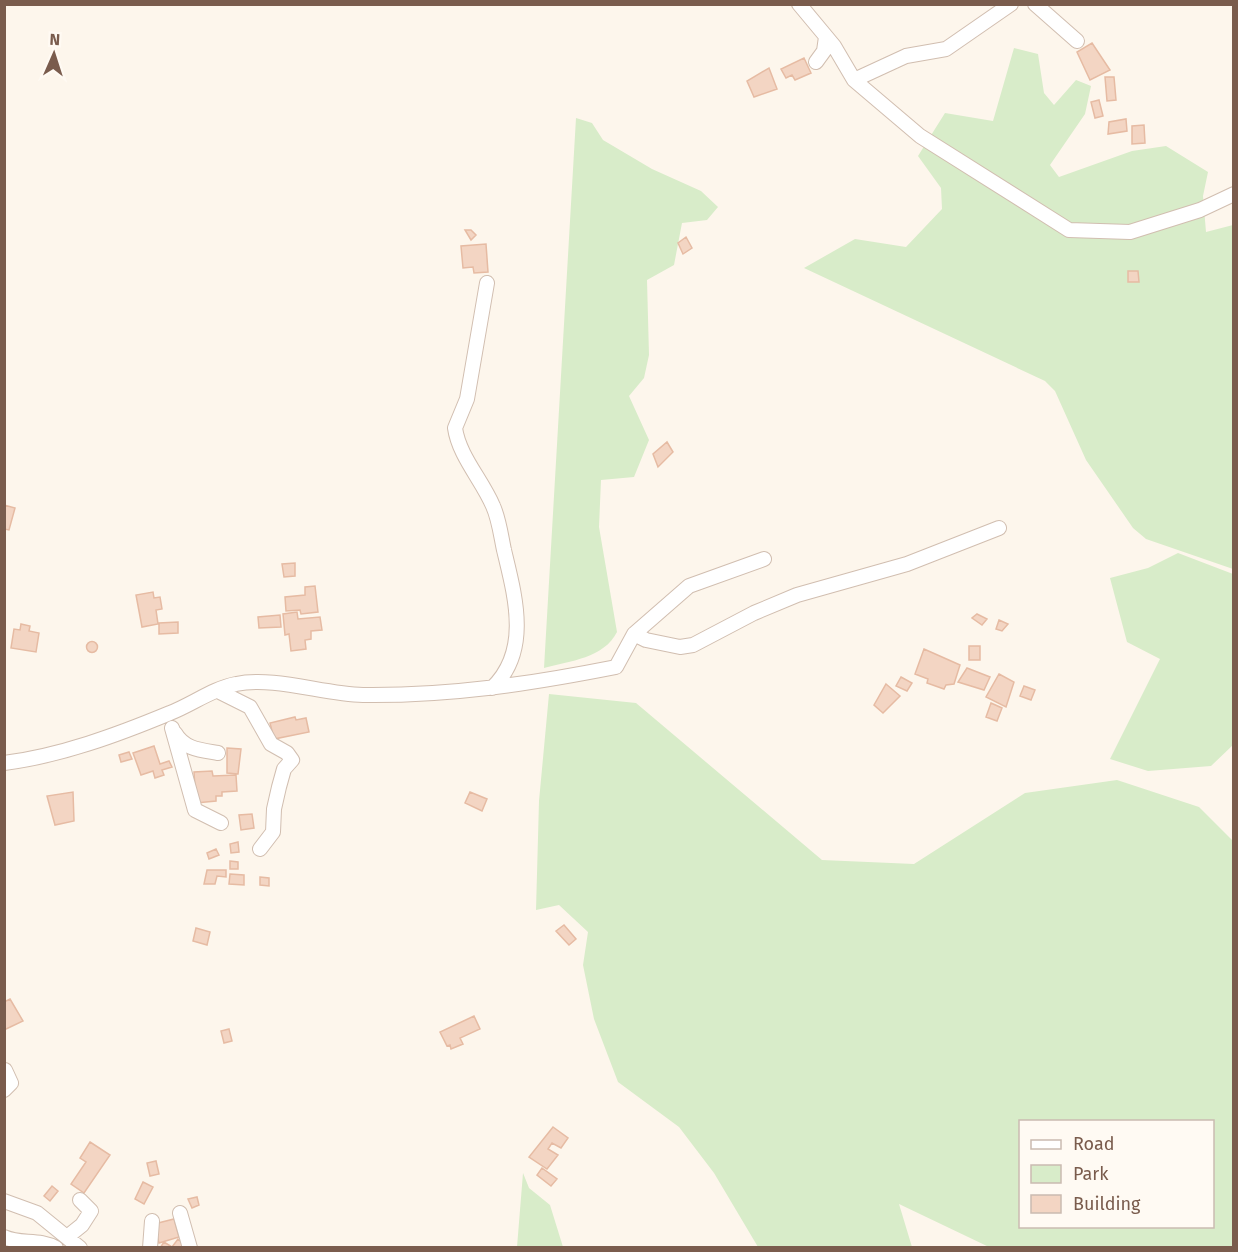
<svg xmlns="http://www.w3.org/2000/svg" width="1238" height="1252" font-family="'Fira Sans',sans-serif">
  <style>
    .green { fill: #d8ecc9; fill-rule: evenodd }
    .building { fill: #f3d5c3; stroke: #e6bba3; stroke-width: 1.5 }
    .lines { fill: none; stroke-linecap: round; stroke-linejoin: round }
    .street-casing { stroke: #d1beb0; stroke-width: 16 }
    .street { stroke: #fff; stroke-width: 14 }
  </style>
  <rect width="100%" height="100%" fill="#fdf6ec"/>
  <path class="green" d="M1014,48L1038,54L1044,93L1054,105L1076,80L1091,86L1085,114L1050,165L1059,177L1132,151L1166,146L1208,172L1203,196L1206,232L1233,225V569L1146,539L1133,528L1086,460L1055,391L1045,381L804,268L855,239L906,247L942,209L941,188L918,156L945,113L993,121Z
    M576,118L592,123L603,140L652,169L701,191L718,207L707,220L682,223L674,265L647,280L649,355L644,378L629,396L649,440L634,477L601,480L599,527L617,632C604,658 570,661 544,668Z
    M1178,553L1233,574V745L1211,766L1148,771L1110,759L1160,659L1127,642L1110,578L1148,568Z
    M549,694L636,703L822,860L914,864L1025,793L1117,780L1199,807L1233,841V1247H989L899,1204L912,1247H758L714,1173L679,1127L618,1082L594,1019L583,965L588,932L559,905L536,910L539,801ZM1020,1122H1212V1226H1020Z
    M523,1173L529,1188L550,1205L563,1247H517Z"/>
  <path class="building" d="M1092,43L1110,70L1090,80L1077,52Z
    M804,58L811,73L795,80L792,75L786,78L781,69Z
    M769,68L777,89L754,97L747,81Z
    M1105,77H1114L1116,100L1107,101Z
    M1099,100L1103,116L1095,118L1091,102Z
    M1126,119L1127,131L1108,134L1109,122Z
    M1144,125L1145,143L1132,144V126Z
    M465,230H471L476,235L471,240Z
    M686,237L692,248L683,254L678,243Z
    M486,244L488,272L474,273L473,267L463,268L461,246Z
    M1128,271H1138L1139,282H1128Z
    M667,442L673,452L658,467L653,454Z
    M4,505L15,508L9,530L4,529Z
    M295,563V576L284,577L282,564Z
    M315,586L318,612L301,614L300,610L286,611L285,597L305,595V587Z
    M153,592L154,598L160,597L162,609L156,610L158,624L142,627L136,595Z
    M297,612L298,619L320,617L322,630L311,631V639L305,640L306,649L291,651L289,634L285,635L283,614Z
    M977,614L987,619L982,625L972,618Z
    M280,615L281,627L259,628L258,617Z
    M999,620L1008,624L1002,631L996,629Z
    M178,622V633L159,634V623Z
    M21,624L30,626L29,631L39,633L36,652L11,648L14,629L20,630Z
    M86.5 647a5.5 5.5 0 1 1 11 0a5.5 5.5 0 1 1-11 0Z
    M969,646H980V660H969Z
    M924,649L960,665L954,684L946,685L944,689L927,683L928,679L915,674Z
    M967,668L990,677L984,690L958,682Z
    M999,674L1014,682L1006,707L986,697Z
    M901,677L912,683L907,691L896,686Z
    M886,684L900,696L883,713L874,705Z
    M1024,686L1035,690L1031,700L1020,696Z
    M991,703L1002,708L997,721L986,717Z
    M295,717L296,720L306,718L309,732L274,739L270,723Z
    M154,746L160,764L169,761L172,767L162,770L164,775L155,778L153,771L141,775L133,753Z
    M227,748L241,749L238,774L227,773Z
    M129,752L132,759L121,762L119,755Z
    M212,771L213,776L236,775L237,791L222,792V796H216V801L196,803L194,772Z
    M73,792L74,821L55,825L47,796Z
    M470,792L487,799L482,811L465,803Z
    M252,814L254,828L241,830L239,815Z
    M238,842L239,852L231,853L230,844Z
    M216,849L219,855L209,859L207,853Z
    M230,861L238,862V869H230Z
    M207,870H226V877L217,876L215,884H204Z
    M230,874L244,875V885L229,884Z
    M260,877L269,878V886L260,885Z
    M564,925L576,939L569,945L556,931Z
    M196,928L210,932L207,945L193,941Z
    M10,999L23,1021L4,1030V1002Z
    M474,1016L480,1029L460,1038L463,1044L451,1049L450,1045L447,1046L440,1032Z
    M229,1029L232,1041L224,1043L221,1031Z
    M553,1127L568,1138L561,1148L552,1143L548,1149L558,1155L547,1169L529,1157Z
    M90,1142L110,1155L84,1193L71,1184L86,1162L80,1158Z
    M156,1161L159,1174L150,1176L147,1163Z
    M542,1168L557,1179L551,1186L537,1175Z
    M143,1182L153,1187L144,1204L135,1199Z
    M52,1186L58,1191L50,1201L44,1196Z
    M197,1197L199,1205L192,1208L188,1199Z
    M174,1219L179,1237L159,1243L154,1224Z
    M178,1239L188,1248H160L164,1242L172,1247Z"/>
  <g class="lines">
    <defs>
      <path id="street" d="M799,4L834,46L854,80L920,136L1069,230L1130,232L1200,210L1234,194
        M1035,4L1077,41
        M816,62L824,51L826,37
        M854,80L906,56L946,49L1011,4
        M487,283L467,399L455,428C459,456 482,480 493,506C499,519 501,536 504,550C515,596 531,651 492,688
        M634,634L646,640L680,647L693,645L754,613L797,595L907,564L999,528
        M218,691L250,707L271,744L287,753L292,760L284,769L279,787L274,809L273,832L260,849
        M172,728L195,810L221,823
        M175,733C184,749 200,750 218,753
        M4,763C60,756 117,735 170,713C191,705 214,688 236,684C274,676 323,694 363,695C450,696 530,684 616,667L634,634L689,586L764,559
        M4,1090L11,1083L5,1070
        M4,1201L37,1213L80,1248
        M180,1213L190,1248
        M4,1237C20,1245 39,1238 56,1248
        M67,1237L82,1225L91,1211L80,1200
        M150,1248L152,1221"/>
    </defs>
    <use href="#street" class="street-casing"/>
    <use href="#street" class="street"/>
  </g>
  <rect width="1238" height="1252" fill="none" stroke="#7a5c4d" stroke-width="12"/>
  <rect x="1019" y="1120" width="195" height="108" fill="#fffaf3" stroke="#cabbb1" stroke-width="1.5"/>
  <rect x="1031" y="1140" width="30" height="9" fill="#ffffff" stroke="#cabbb1" stroke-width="1.5"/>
  <text x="1073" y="1150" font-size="18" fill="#7a5c4d">Road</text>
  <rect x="1031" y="1165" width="30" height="18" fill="#d8ecc9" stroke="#cabbb1" stroke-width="1.5"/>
  <text x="1073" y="1180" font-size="18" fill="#7a5c4d">Park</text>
  <rect x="1031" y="1195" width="30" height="18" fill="#f3d5c3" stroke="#cabbb1" stroke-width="1.5"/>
  <text x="1073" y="1210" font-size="18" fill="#7a5c4d">Building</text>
  <g transform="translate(54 54) rotate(3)" stroke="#fffaf3" stroke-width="4.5" paint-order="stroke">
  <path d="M0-4.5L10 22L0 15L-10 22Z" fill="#7a5c4d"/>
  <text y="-9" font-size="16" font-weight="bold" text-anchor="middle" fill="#7a5c4d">N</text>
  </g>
</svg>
